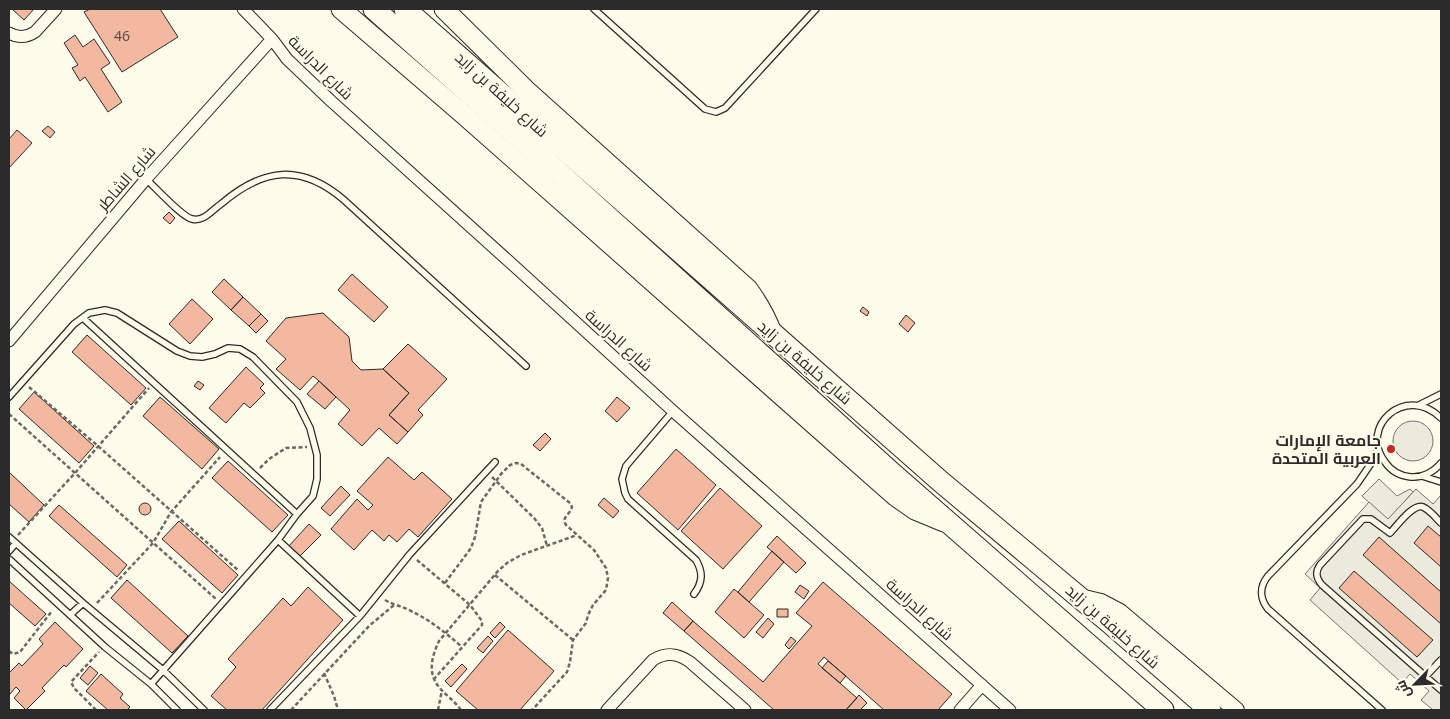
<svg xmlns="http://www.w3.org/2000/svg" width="1450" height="719" font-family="'Noto Sans',Cairo,sans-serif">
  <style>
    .green { fill: #ecebdb; stroke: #74746e }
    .parking { fill: #eceadb; stroke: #74746e }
    .building { fill: #f2b8a0; stroke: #2b2b2b }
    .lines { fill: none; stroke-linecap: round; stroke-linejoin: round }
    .lane-casing { stroke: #2b2b2b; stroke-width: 8 }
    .street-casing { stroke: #2b2b2b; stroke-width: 13 }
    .secondary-casing { stroke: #2b2b2b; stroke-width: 18 }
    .primary-casing { stroke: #2b2b2b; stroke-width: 21 }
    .highway-casing { stroke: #2b2b2b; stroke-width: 23 }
    .path { stroke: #6a6964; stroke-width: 2.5; stroke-dasharray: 4 2.5; stroke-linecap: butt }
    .lane { stroke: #fdfbea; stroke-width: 5.5 }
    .street { stroke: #fdfbea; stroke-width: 11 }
    .secondary { stroke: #fdfbea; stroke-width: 16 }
    .primary { stroke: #fdfbea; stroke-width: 19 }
    .highway { stroke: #fdfbea; stroke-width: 21 }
    .poi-dot { fill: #c62828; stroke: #fdfbea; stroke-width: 2 }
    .labels { text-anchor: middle; stroke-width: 4; stroke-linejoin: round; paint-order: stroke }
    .number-label { font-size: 14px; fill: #5d4e48 }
    .street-label { font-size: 16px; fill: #2b2b2b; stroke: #fdfbea }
    .poi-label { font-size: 16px; font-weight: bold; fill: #2b2b2b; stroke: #fdfbea; text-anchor: end }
  </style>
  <rect width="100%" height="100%" fill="#fdfbea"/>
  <path class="green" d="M1393 441a20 20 0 1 1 40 0a20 20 0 1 1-40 0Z
    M1379,479L1397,496L1410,489L1413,492L1388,520L1362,496Z"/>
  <path class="parking" d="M1416,489L1433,504L1441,495V710H1433L1421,700L1429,691L1410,674L1402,683L1310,600L1320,588L1305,574L1369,502L1388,519Z"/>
  <path class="building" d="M12,9H34L24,20Z
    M90,9H160L178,37L122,72L84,12Z
    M75,35L83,47L94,39L110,63L101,69L122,102L108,112L85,77L80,81L72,68L78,65L64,43Z
    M48,126L55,132L50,138L42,131Z
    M17,130L32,143L9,168V139Z
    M169,212L175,218L170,224L163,218Z
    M352,274L388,307L374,322L338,290Z
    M224,279L243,297L231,310L212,292Z
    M243,297L261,314L249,326L231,310Z
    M192,299L213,319L190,344L169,324Z
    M863,307L869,312L867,316L860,311Z
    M323,313L349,337L352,361L361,370L383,369L409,393L389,415L408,432L397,444L379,428L362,446L338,424L350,410L319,381L313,376L300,390L276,369L286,359L266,341L286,318Z
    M261,314L268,321L256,333L249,326Z
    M906,315L915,323L908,332L899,324Z
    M87,335L146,388L131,405L72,352Z
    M408,344L447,379L418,410L423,415L408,432L389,415L409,393L383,369Z
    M246,367L264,384L260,388L265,393L250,408L244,403L226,423L209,408Z
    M198,381L204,385L200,390L194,386Z
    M319,381L336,397L325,409L307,394Z
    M34,392L94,446L79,463L19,409Z
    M160,397L219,449L202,469L143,416Z
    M617,397L630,408L617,422L605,411Z
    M545,433L551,439L540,451L533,445Z
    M676,449L716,485L678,530L637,493Z
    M388,457L414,480L422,472L452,499L418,537L409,529L397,542L389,535L384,541L372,530L354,550L331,529L357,499L368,510L373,505L357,491Z
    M228,461L288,515L272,532L212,478Z
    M9,472L44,505L29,522L9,504Z
    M341,486L350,495L330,516L321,508Z
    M720,488L762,526L723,569L681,531Z
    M604,498L619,511L613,518L598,505Z
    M139 509a6 6 0 1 1 12 0a6 6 0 1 1-12 0Z
    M59,505L127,565L117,577L49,516Z
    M179,521L238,575L222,593L162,539Z
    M309,524L321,535L299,557L288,547Z
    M1428,526L1441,537V567L1414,543Z
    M777,536L806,563L796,573L767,547Z
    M1379,537L1441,592V624L1363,555Z
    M772,551L784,562L749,602L738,592Z
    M1354,571L1433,640L1417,657L1339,588Z
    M127,580L188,636L172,653L111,598Z
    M9,581L46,614L35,626L9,603Z
    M823,582L952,694L938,710H884L824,657L818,664L857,698L846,710H774L684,631L693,621L763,682L812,626L796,613Z
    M800,585L809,591L804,599L795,592Z
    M308,587L343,620L262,710H227L211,696L236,667L228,659L283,598L291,606Z
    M734,589L764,615L744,638L715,612Z
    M672,602L693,621L684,631L663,613Z
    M777,609H788V617H777Z
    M768,618L774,624L763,638L756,632Z
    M55,622L83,649L66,667L64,665L42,688L45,691L26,710L14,698L20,691L16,687L10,694L9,692V673L19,663L22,666L43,644L39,639Z
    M500,622L505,627L495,638L490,633Z
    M508,630L554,671L520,710H478L456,691Z
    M488,636L493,641L483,653L477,648Z
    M791,637L796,641L789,649L785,645Z
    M828,661L846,676L840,683L822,668Z
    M462,664L467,669L451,687L445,681Z
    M90,666L98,673L88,685L80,678Z
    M101,674L123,694L120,698L130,707L127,710H108L86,691Z
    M859,695L867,703L860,710H846Z"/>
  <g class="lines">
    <defs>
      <path id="lane" d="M594,9L705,109L716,112L725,108L816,9
        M146,179C155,187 182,217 192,219C204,222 212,210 221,204C263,168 301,163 344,200L526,366
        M83,318L297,514
        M9,397L74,324L89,313L105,310L117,313L177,351L190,356L202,357L215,354L228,348L240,349L253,357L297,402L310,428L317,455V479L313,496L297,514L278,540L151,684
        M1419,405L1441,394
        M673,411L626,466L622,479L625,493L628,499L696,560C703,572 703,582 694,594
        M1441,418C1406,383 1358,427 1385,462C1391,471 1400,476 1411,477C1422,478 1434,472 1441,463
        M1378,450L1372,462L1357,484L1268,576C1259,587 1260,599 1268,609L1382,710
        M1422,476L1441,482
        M1441,523C1436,518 1430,510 1423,507C1413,503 1397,526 1390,533L1371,519H1363L1320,565C1315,572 1316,578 1322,585L1441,690
        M9,537L83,603L163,670L204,710
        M278,540L360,616
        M9,551L16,543
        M9,559L105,647L151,684L177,710
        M70,615L83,603
        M1426,676L1441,660
        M270,710L360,616L410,554L495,462"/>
      <path id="street" d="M243,9L272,39L287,59L331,101L513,265L673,411L1010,710
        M9,33C18,38 26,38 35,32L56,9
        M9,341L146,179L272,39
        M607,710L653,660C666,652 677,653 690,662L745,710
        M960,710L982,685"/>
      <path id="secondary" d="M1080,597L1101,602L1120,612L1236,710"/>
      <path id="primary" d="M341,9L463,114L895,496L915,510L944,522
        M444,9L526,90L748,289C758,303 766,316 772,333"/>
      <path id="highway" d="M374,9L566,179L893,474L1163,710
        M405,9L940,481L1110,623L1210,710"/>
    </defs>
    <use href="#lane" class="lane-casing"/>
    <use href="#street" class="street-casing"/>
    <use href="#secondary" class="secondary-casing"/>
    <use href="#primary" class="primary-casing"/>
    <use href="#highway" class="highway-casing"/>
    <path class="path" d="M29,387L98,446L239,571
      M9,414L216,599
      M260,468L269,459L286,448L307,447
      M492,477L534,518L542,528L547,546
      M18,535L75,473L149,388
      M417,560L470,605L482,621V625L434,679
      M495,575L573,640
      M445,583L471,548L475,537L481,502L501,474L510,465L516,463L521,464L570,503L572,507C570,515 561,517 566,525L594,550L606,568L608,578L606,590L593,605L588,615L586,623L573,640L570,662L567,672L532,710
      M385,600C393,605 402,606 411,611C430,620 446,633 462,647
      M97,603L153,543L171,512L220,457
      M9,651L13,654L20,652L52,611
      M324,673L334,696L338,710
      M96,710L74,688L71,682L99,652
      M291,710L369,626L394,605
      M438,710L442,690
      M461,710C454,700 446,696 439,687C427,673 432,656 439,641L498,571L507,563L521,555L577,535"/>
    <use href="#lane" class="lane"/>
    <use href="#street" class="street"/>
    <use href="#secondary" class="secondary"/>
    <use href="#primary" class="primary"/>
    <use href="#highway" class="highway"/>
  </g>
  <circle class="poi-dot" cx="1391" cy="449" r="5"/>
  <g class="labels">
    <g class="number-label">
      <text x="122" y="41">46</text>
    </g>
    <g class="street-label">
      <text transform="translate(321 67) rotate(45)" y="6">شارع الدراسة</text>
      <text transform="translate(502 94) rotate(42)" y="6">شارع خليفة بن زايد</text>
      <text transform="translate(126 178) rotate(-49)" y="6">شارع الشاطر</text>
      <text transform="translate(619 340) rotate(42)" y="6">شارع الدراسة</text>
      <text transform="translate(805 362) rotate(41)" y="6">شارع خليفة بن زايد</text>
      <text transform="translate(920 609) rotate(42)" y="6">شارع الدراسة</text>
      <text transform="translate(1113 626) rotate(41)" y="6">شارع خليفة بن زايد</text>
    </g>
    <g class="poi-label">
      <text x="1381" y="446">جامعة الإمارات<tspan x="1381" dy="18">العربية المتحدة</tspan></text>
    </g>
  </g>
  <rect width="1450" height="719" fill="none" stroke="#2b2b2b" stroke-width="20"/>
  <g transform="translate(1415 684) rotate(246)" stroke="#fdfbea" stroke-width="4" paint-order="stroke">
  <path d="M0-4L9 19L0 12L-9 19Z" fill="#2b2b2b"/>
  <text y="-8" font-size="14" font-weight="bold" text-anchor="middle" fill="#2b2b2b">ش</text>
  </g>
</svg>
